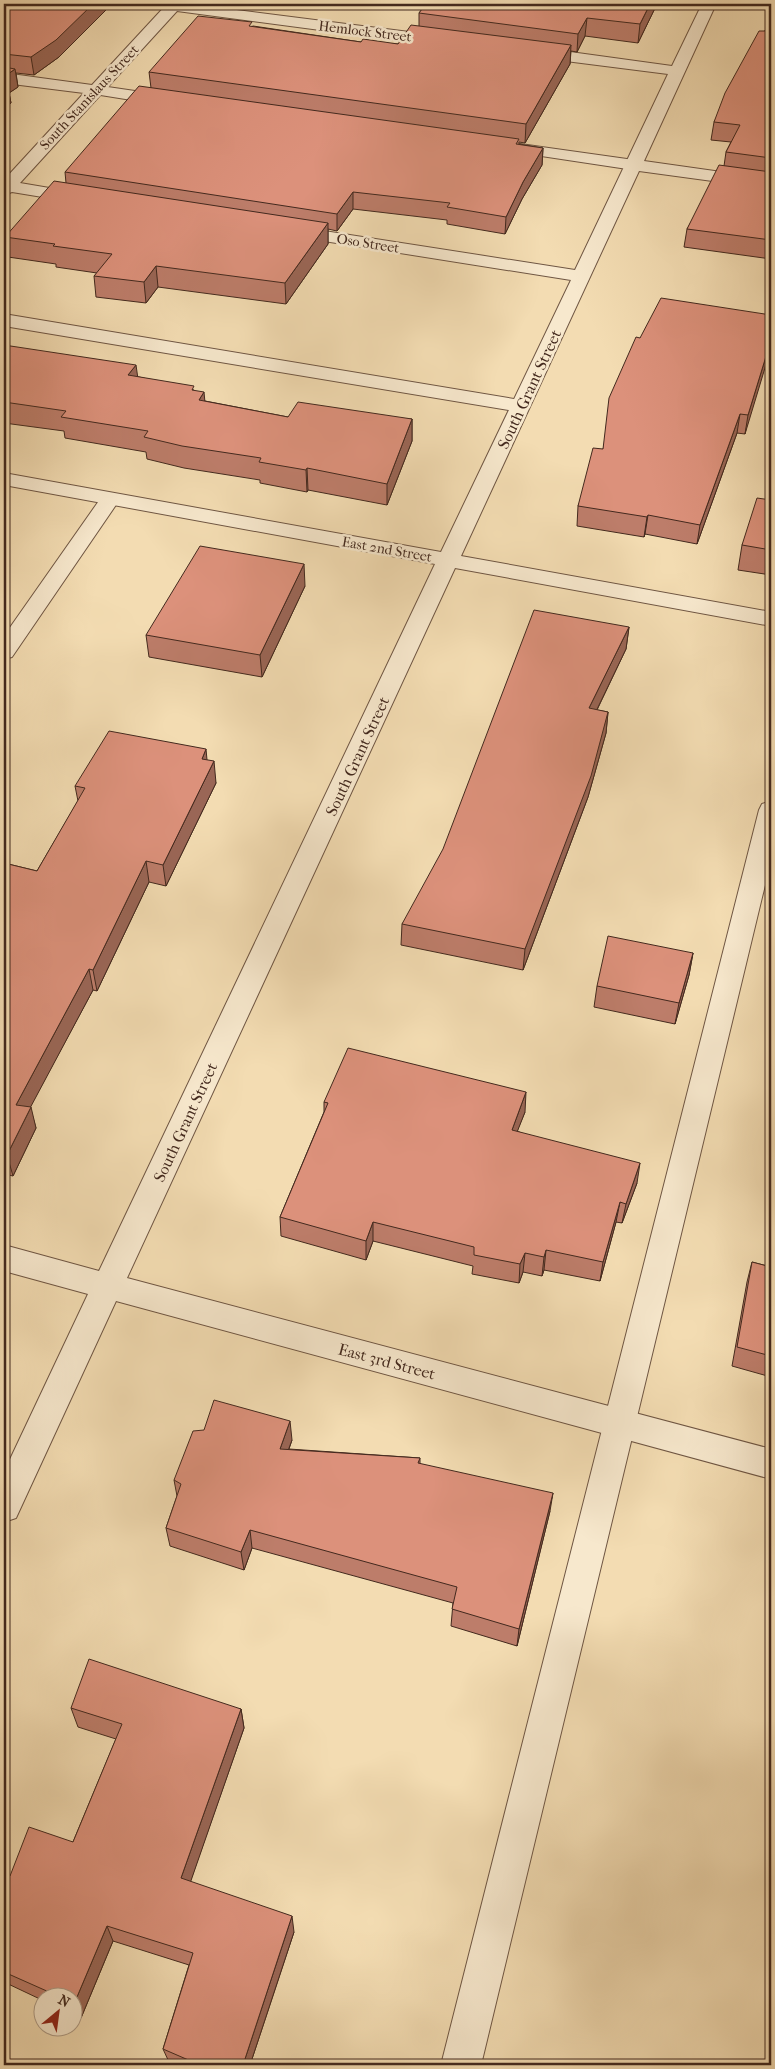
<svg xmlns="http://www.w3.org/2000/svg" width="775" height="2069" font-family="'IM FELL French Canon',serif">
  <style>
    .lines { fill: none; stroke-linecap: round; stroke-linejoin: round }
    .lane-casing { stroke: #6f5643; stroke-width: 2 }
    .street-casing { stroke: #6f5643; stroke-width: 2 }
    .lane { fill: #f7e8cd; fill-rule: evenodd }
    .street { fill: #f7e8cd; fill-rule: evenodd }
    .wall { fill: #bd7d6a; stroke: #43291e }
    .shaded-wall { fill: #9a6656; stroke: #43291e }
    .building { fill: #dc917b; stroke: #43291e }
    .labels { text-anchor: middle; stroke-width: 5; stroke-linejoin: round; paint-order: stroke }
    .far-street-label { font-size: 14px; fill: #43291e; stroke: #f7e8cd }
    .street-label { font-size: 16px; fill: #43291e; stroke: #f7e8cd }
  </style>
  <rect width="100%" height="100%" fill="#f3dcb2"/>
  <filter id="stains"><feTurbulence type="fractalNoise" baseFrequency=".004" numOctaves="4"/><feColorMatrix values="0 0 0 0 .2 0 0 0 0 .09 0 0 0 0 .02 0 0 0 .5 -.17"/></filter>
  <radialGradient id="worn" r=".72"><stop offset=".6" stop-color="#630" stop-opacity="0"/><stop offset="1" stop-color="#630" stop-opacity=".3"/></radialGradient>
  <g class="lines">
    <defs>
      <path id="lane" d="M94,85L169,96L177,101L169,106L88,93L86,90L88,87Z
        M507,142L634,160L640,161L642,165L640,169L634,170L501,150L499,147L501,144Z
        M4,314L520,400L527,402L530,406L527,410L520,412L4,326Z
        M110,493L117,495L120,499L12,657L4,659V636L103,495Z
        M771,801V860L481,2065H441L759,810L762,804Z"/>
      <path id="street" d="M167,4H190L441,36L449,41L441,46L177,11L20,183L85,194L88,198L85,202L79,203L12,192L4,195V180L84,93L4,83V73L92,85Z
        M702,4H716L644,161L771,179V189L639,171L461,556L771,612V626L455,568L127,1278L771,1449V1479L116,1301L16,1518L4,1522V1472L88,1294L4,1271V1245L99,1271L435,564L4,485V473L441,552L571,280L292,236L286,235L283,231L286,227L292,226L575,270L668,74L534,57L526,52L534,47L672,66Z"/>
    </defs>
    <use href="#lane" class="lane-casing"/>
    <use href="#street" class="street-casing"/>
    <use href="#lane" class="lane"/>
    <use href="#street" class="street"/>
  </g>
  <path class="wall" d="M4,4L59,57L34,75L16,73L18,87L9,93L11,103L4,110Z
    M426,4H657L638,43L585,36L577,52L571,51L570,64L525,143L519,142V144L543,148L542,165L522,199L505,234L447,224V220L353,209L337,231L328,229V244L286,304L158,287L146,303L96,297L94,276L97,273L56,267V264L8,257L5,237L66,183L65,172L151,88L149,72L253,26L361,42L398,44L419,26V13Z
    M771,15V259L684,247L687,229L724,166L726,152L731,142L711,140L714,122L765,31Z
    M771,315L745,434L737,433L697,544L645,534L644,537L577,526L578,506L603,449L640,338Z
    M4,345L194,390L205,401L288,417L412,419V441L387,505L308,490L307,492L260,483V480L184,468L147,459L146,452L65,438L64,431L4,423Z
    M771,500V575L738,570L742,545Z
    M305,586L262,677L149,657L146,635Z
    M629,627L626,649L597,710L608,712L606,733L588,797L523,970L401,945L402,924Z
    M207,760L216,783L166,886L149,882L97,991L93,990L30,1107L36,1128L13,1176L4,1174V863L37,871L78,801L75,786Z
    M693,953L689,975L675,1024L594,1007L597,986Z
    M324,1102L525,1112L517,1131L637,1183L622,1223L616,1222L600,1281L544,1270L542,1276L523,1272L519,1283L472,1274L473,1266L373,1241L366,1260L281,1236L280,1217L324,1112Z
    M752,1262L771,1267V1377L732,1366L747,1282Z
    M292,1440L289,1449L420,1458V1464L550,1511L517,1646L451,1626L453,1603L252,1548L244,1570L170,1546L166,1528L177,1496L174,1480Z
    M71,1708L241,1709L244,1728L190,1882L294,1932L250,2065H176L169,2062L163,2049L189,1965L113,1941L81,2018L72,2014V1996H42V2000L4,1982V1876H10L73,1842L116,1739L78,1727Z
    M771,2058V2065H766Z"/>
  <path class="shaded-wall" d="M93,4H112L59,57L34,75L31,57Z
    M650,4H657L638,43L640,24Z
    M587,18L585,36L577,52L578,34Z
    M571,45L570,64L525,143L526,124Z
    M15,69L18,87L9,93L11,103L4,110V77Z
    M543,148L542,165L522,199L505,234L506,217L523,182Z
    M353,192V209L337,231V214Z
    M328,223V244L286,304L285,283Z
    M156,266L158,287L146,303L144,282Z
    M771,340V348L745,434L748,415Z
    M136,365L139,386L128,375Z
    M204,392L206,413L199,400Z
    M740,414L737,433L697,544L700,525Z
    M412,419V441L387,505V484Z
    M307,468L308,490L307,492L306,470Z
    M648,515L645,534L644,537L647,517Z
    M304,564L305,586L262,677L260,655Z
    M629,627L626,649L587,730L589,708Z
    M608,712L606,733L588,797L523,970L525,949Z
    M206,749L208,771L202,759Z
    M214,761L216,783L166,886L163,865Z
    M146,861L149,882L97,991L93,970Z
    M693,953L689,975L675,1024L679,1003Z
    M89,969L93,990L21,1125L16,1105Z
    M526,1092L525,1112L510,1150L512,1130Z
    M31,1107L36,1128L13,1176L7,1155Z
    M640,1163L637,1183L622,1223L626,1204Z
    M620,1202L616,1222L600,1281L603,1262Z
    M373,1222V1241L366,1260V1241Z
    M546,1250L544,1270L542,1276L544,1257Z
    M525,1253L523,1272L519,1283L520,1264Z
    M290,1421L292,1440L282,1467L280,1449Z
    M553,1493L550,1511L517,1646L519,1629Z
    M250,1530L252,1548L244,1570L241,1552Z
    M241,1709L244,1728L186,1895L181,1878Z
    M292,1916L294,1932L250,2065H243Z
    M107,1926L113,1941L81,2018L74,2004Z"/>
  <path class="building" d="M4,4H93L56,40L31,57L4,54Z
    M426,4H650L640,24L587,18L578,34L419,13Z
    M771,15V158L726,152L740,125L714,122L725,93L759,31H765Z
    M198,16L252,22L249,26L361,42L363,39L398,44L411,25L571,45L526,124L149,72Z
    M4,67L15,69L4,77Z
    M4,84L8,85L4,89Z
    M139,86L519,139L516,144L543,148L523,182L506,217L447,207L450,203L353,192L337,214L65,172Z
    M719,165L771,172V240L687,229Z
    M54,181L328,223L285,283L156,266L144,282L94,276L112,254L53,246L55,244L5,237Z
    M661,298L771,315V340L748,415L740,414L700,525L648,515L647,517L578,506L593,448L603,449L609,398L636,337L640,338Z
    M4,345L136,365L128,375L194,386L192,390L204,392L199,400L288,417L298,402L412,419L387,484L307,468L306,470L259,462L261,458L182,446L144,437L148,431L61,417L66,411L4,402Z
    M757,498L771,500V550L742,545Z
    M200,546L304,564L260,655L146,635Z
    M534,610L629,627L589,708L608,712L591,776L525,949L402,924L443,849Z
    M109,731L206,749L202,759L214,761L163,865L146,861L93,970L89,969L16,1105L31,1107L7,1155H4V863L37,871L85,788L75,786Z
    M608,936L693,953L679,1003L597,986Z
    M348,1048L526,1092L512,1130L640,1163L626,1204L620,1202L603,1262L546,1250L544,1257L525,1253L520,1264L474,1255V1247L373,1222L366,1241L280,1217L328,1103L324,1102Z
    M752,1262L771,1267V1356L737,1347Z
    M214,1400L290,1421L280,1449L420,1458L418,1463L553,1493L519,1629L452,1609L457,1587L250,1530L241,1552L166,1528L181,1484L174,1480L193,1431L204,1430Z
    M89,1659L241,1709L181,1878L292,1916L243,2065H200L163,2049L193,1953L107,1926L74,2004L72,2003V1996H58L4,1972V1876H10L29,1827L73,1842L122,1724L71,1708Z"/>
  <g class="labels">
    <g class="far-street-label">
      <text transform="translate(365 31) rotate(7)" y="5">Hemlock Street</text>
      <text transform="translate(89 97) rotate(-47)" y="5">South Stanislaus Street</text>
      <text transform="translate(368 243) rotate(9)" y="5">Oso Street</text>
      <text transform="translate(387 549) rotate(10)" y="5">East 2nd Street</text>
    </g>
    <g class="street-label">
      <text transform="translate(529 389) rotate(-65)" y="6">South Grant Street</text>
      <text transform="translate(357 756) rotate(-65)" y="6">South Grant Street</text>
      <text transform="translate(185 1122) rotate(-65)" y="6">South Grant Street</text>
      <text transform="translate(387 1361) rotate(15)" y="6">East 3rd Street</text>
    </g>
  </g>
  <rect width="775" height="2069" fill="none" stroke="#f3dcb2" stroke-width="20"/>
  <rect x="5" y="5" width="765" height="2059" fill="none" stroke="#43291e" stroke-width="2.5"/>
  <rect x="10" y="10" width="755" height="2049" fill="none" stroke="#43291e"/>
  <g transform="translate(58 2012) rotate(29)"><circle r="24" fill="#f7e8cd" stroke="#af9c87"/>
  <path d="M0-4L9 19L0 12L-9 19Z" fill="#8f2418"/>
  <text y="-8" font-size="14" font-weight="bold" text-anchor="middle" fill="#43291e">N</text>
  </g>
  <rect width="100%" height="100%" filter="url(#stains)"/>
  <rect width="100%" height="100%" fill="url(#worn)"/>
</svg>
